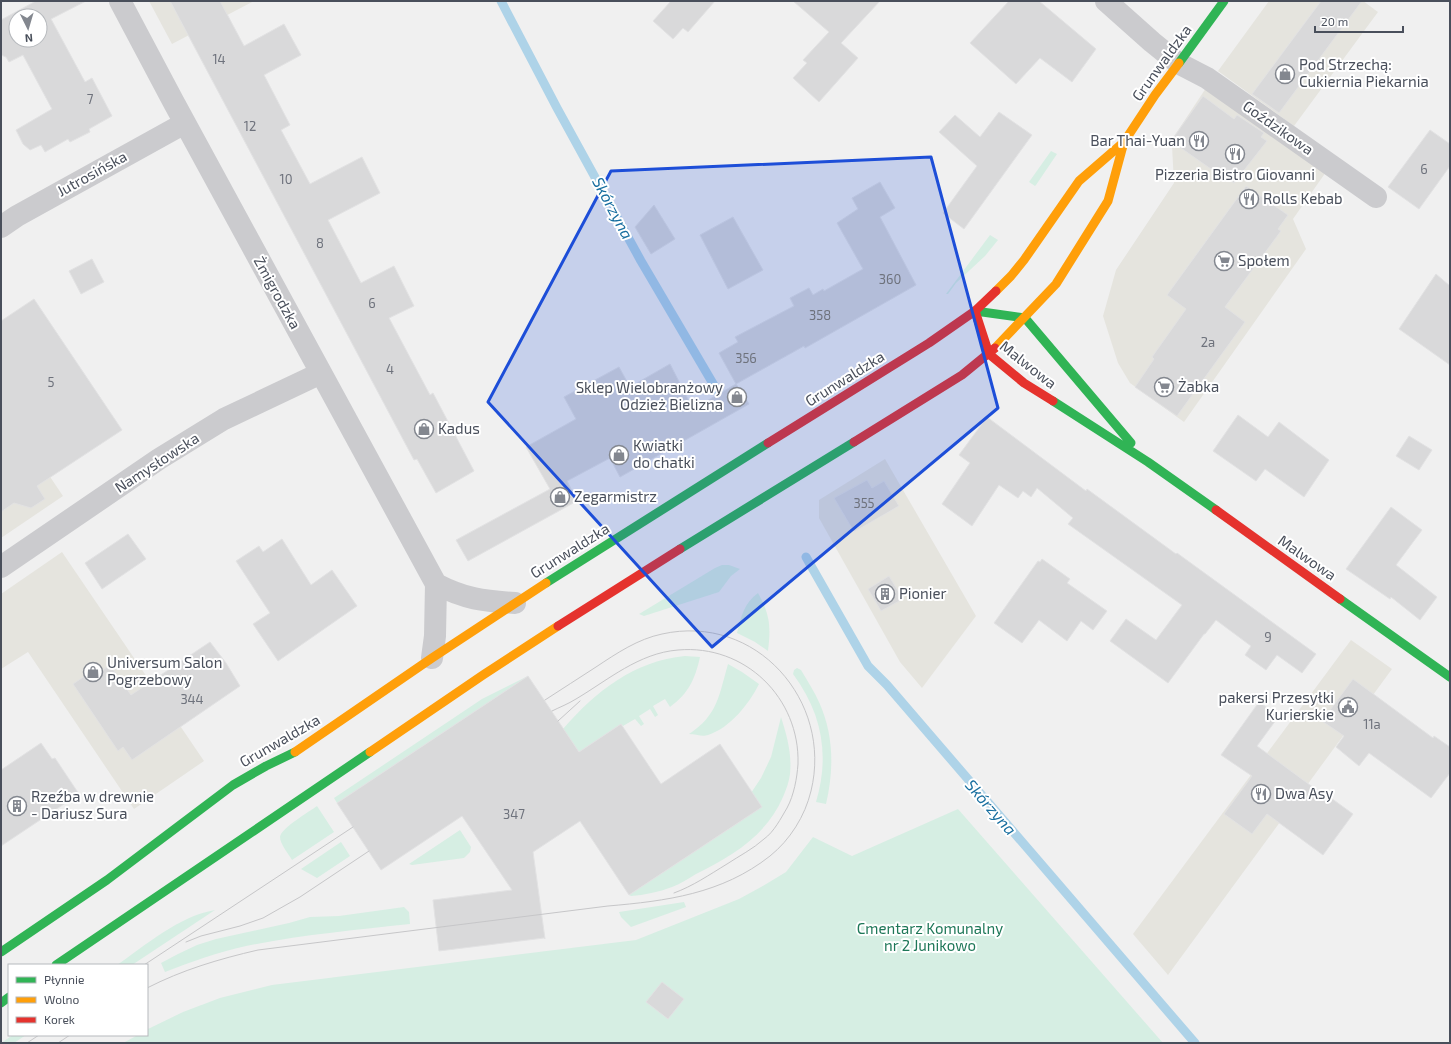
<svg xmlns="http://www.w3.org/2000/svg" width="1451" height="1044" font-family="'Exo 2',sans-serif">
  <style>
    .commercial { fill: #e5e4de }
    .green { fill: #d6eee3 }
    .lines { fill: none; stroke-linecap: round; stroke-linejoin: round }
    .stream { stroke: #aed3e8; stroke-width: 9 }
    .building { fill: #d9d9da; stroke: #e2e2e3; fill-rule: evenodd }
    .street { stroke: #cbcbce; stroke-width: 22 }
    .fast { stroke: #30b455; stroke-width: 9 }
    .slow { stroke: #ff9f0a; stroke-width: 9 }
    .jam { stroke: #e5322d; stroke-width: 9 }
    .tram { stroke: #c6c6c8; stroke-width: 1 }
    .marked { fill: #1d4ed8; fill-opacity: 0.2; stroke: #1d4ed8; stroke-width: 3; stroke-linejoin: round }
    .labels { text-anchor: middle; stroke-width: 4; stroke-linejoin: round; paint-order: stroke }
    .number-label { font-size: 13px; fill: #6e727c }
    .street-label { font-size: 15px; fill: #494f5b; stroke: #fff }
    .poi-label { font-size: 15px; fill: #494f5b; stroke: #fff; text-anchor: start }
    .park-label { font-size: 15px; fill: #1e7758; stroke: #fff }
    .water-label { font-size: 16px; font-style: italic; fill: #176e9f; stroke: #fff }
  </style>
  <rect width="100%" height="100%" fill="#f0f0f0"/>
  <path class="commercial" d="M149,1H254L172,44Z
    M1269,1H1363L1378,12L1294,126L1218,71Z
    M1206,88L1326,172L1293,219L1306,249L1184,422L1130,383L1118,363L1103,316L1116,270L1174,183L1172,146L1169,144Z
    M3,407L63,496L1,538V408Z
    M885,459L976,616L922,688L900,662L819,518V500Z
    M62,552L204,761L134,809L28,652L1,669V594Z
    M1351,640L1392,669L1168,975L1133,934Z"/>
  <path class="green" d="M1051,151L1057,154L1036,185L1035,186L1029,182Z
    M990,235L998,240L985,256L956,283L948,294H946Z
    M722,565H729L740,569L731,576L719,592L644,616L639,614L715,568Z
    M758,593C770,615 771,626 768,651L755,642L737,633C741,617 744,603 758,593Z
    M685,656L700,657C695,679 689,693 670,707L665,699L653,706L658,715L655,717L650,709L639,716L644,724L641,726L635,719L623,726L621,724L579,752L563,729C596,691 634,661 685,656Z
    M728,664L742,672L759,684C749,704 730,728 708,735C703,737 695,734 689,734C718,715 719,695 728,664Z
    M797,668L801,670C807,680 814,691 819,702C834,735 834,770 826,804L816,802C830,755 822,713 793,674L794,670Z
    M528,676L337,803L334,798L482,699Z
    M781,717C787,736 792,754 790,774C789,782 786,790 783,797C766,836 732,856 696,874C688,879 680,884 672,887C659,892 644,895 631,896L629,895L739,822L751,793L761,778L771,757Z
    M317,806L334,832L292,860C288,853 280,844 280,837C281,828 309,812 317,806Z
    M958,809L1163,1043H123L138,1035H147V1030L148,1029L183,1012L220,998L272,985L636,940L739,899L761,887L786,872L813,837L852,856Z
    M460,830L471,847L470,852L464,858L412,865L409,864Z
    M341,842L350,856L317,878L301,869Z
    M684,902L686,907L631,927L621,917L619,912Z
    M404,907L409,912L410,924C355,930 300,935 246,946C218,952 191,962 165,972L161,963L178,954L197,945L216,939L289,923L310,917L339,916Z
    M215,910L132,965H117C146,945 179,916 215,910Z
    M13,1035H26L14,1043H1Z"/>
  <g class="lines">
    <path class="stream" d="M501,1L557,108L641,261L725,404
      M806,557L868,666L887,685L1195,1043"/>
  </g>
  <path class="building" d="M36,1H86L51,19L85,82L92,78L112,116L89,129L90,132L70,142L68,139L45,152L41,145L30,150L23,144L16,130L52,109L23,55L9,62L6,57L1,55V20ZM16,16H40V40H16Z
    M170,1H220L244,46L284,24L301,55L264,75L290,125L281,130L310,184L362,157L380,193L328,220L361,283L394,266L414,306L389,318L430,395L433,393L474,471L436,493L417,459L414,460Z
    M671,1H715L688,32L683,28L673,39L653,21Z
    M793,1H880L841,43L858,58L819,102L793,78L807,63L803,60L829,32Z
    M1009,1H1039L1096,49L1072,82L1040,58L1016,84L970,43Z
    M1321,1H1362L1279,113L1252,94Z
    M1203,96L1234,119L1237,115L1264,133L1261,137L1267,141L1234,183L1208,167L1171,141Z
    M999,112L1032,135L964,229L943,213L977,166L939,132L955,115L980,137Z
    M1430,130L1450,144V166L1419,209L1388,187Z
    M880,182L895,208L880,217L916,285L805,348L804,346L736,384L719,353L738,342L735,337L794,306L790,298L809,288L813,295L823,289L824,291L863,269L837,223L858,209L852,198Z
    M1246,186L1288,215L1278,229L1281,231L1225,307L1245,322L1177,416L1135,387L1154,359L1152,357L1186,309L1167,295Z
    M654,205L675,239L651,254L635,227Z
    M733,217L763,270L728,289L700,235Z
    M92,259L104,282L81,294L69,271Z
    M1436,274L1450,286V365L1399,329Z
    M34,299L122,430L37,486L45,499L31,508L14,503L1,512V321Z
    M670,364L693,409L736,384L749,404L620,477L610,458L567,481L577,501L468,561L456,540L550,489L526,447L576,419L564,397L619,367L630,387Z
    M1238,415L1268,437L1279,422L1329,460L1304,497L1265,469L1256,481L1213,451Z
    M987,417L1086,491L1087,489L1176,554L1177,553L1316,654L1302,673L1277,655L1266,670L1245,655L1251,646L1216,620L1205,634H1204L1168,683L1110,641L1126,619L1156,640L1182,605L1068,524L1073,518L1037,488L1031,497L1023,491L1018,498L999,485L972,526L942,504L970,463L959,455Z
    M1409,436L1432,450L1419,470L1396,456Z
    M867,480L872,488L884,481L899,506L854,532L834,498Z
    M1391,507L1422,530L1396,565L1437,597L1420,620L1391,597L1390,599L1346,569Z
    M128,534L146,559L102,589L85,563Z
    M282,539L311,585L332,570L357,606L278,661L253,624L270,613L236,561L259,546L263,552Z
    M1042,559L1070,579L1067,583L1107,611L1093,630L1081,621L1067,641L1039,620L1022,643L994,623L1038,561L1040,562Z
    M889,576L903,599L881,611L868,589Z
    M210,642L226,663L240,686L132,760L123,747L118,751L73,684L95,669L98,673L110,665L131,695Z
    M528,676L579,752L621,724L661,784L720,744L762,807L629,895L580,821L533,852L545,939L544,938L439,951L433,900L512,890L462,816L381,870L337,803Z
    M1353,679L1433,738L1434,736L1450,747V773L1431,798L1369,753L1359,766L1336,747L1344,736L1322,721Z
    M1259,702L1279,716L1257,746L1329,799L1331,798L1353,814L1323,855L1267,814L1252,834L1224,814L1252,776L1221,755Z
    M41,743L52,759L55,758L79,794L1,846V770Z
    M662,982L684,999L668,1019L646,1002Z"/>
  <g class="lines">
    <path class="street" d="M120,1L173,101L436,584L435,636L432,658
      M1106,1L1152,42L1178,63L1207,78L1376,197
      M1,227L17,216L185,123
      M1,567L159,459L224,419L321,373
      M436,584C465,599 483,601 515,603"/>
    <path class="fast" d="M1179,63L1224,1
      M975,311L1025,318L1131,443
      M1053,401L1148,462L1216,510
      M680,549L854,442
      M546,583L768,443
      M1340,599L1450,677
      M1,952L107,880L233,785L266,766L295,752
      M56,965L370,752
      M1,1003L9,997"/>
    <path class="slow" d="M996,291L1011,276L1024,260L1079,181L1124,142L1155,95L1179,63
      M995,348L1056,284L1108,201L1124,142
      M295,752L432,658L546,583
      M370,752L483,675L558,626"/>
    <path class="jam" d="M975,311L989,354L1024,383L1053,401
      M854,442L962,375L995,348
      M768,443L929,343L975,311L996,291
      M1216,510L1340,599
      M558,626L680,549"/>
    <path class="tram" d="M552,711C560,707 568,704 576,699C608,680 639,653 678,650C745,644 800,698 798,764C797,778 794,795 787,808C781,818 774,832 764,839C753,849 739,856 727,864C709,875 693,886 674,893
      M558,721L580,701
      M186,942L201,936L240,926L263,918L300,897L369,851
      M144,965L353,827
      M147,988C182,970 219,959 258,950L608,906C666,901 722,894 770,856C790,840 805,816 811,791C833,701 756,613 662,634C638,639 617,653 596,667C579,678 562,689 545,700
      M27,1043L39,1035
      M58,1043L70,1035"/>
  </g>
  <path class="marked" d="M931,157L998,408L712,647L488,402L611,171Z"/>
  <defs>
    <symbol id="shop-ring" viewBox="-11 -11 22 22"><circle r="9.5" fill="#fff" stroke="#83878f" stroke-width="1.5"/><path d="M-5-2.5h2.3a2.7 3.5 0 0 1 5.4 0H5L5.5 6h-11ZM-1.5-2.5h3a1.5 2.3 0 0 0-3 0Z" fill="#83878f"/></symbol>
    <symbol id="restaurant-ring" viewBox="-11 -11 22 22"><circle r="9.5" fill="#fff" stroke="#83878f" stroke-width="1.5"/><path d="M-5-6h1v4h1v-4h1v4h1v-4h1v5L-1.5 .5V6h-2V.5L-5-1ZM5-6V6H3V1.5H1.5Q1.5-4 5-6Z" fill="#83878f"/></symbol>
    <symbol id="supermarket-ring" viewBox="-11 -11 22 22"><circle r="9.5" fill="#fff" stroke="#83878f" stroke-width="1.5"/><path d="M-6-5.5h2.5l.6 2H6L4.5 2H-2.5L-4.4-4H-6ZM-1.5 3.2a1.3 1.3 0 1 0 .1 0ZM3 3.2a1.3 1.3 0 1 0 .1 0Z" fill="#83878f"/></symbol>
    <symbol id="building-ring" viewBox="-11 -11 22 22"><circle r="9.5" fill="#fff" stroke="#83878f" stroke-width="1.5"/><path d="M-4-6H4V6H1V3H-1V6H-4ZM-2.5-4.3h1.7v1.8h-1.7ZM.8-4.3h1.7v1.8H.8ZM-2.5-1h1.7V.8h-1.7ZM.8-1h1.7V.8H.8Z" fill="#83878f"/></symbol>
    <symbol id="civic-ring" viewBox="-11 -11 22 22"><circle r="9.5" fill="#fff" stroke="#83878f" stroke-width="1.5"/><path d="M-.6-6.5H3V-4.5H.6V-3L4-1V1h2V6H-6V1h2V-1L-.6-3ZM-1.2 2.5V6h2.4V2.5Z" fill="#83878f"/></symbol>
  </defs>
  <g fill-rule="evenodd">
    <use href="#shop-ring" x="1274" y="63" width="22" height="22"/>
    <use href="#restaurant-ring" x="1188" y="130" width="22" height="22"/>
    <use href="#restaurant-ring" x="1224" y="143" width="22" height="22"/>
    <use href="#restaurant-ring" x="1238" y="188" width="22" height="22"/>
    <use href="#supermarket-ring" x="1213" y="250" width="22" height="22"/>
    <use href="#supermarket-ring" x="1153" y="376" width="22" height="22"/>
    <use href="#shop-ring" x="726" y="386" width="22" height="22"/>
    <use href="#shop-ring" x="413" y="418" width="22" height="22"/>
    <use href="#shop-ring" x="608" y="444" width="22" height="22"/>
    <use href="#shop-ring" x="549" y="486" width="22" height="22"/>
    <use href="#building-ring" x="874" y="583" width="22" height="22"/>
    <use href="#shop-ring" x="82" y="661" width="22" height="22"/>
    <use href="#civic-ring" x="1337" y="696" width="22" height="22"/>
    <use href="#restaurant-ring" x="1250" y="783" width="22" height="22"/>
    <use href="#building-ring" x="6" y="795" width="22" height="22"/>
  </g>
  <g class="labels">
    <g class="number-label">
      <text x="219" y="64">14</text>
      <text x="90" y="104">7</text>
      <text x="250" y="131">12</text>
      <text x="1424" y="174">6</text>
      <text x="286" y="184">10</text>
      <text x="320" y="248">8</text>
      <text x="890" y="284">360</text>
      <text x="372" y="308">6</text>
      <text x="820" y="320">358</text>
      <text x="1208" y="347">2a</text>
      <text x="746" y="363">356</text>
      <text x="390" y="374">4</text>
      <text x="51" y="387">5</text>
      <text x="864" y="508">355</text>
      <text x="1268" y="642">9</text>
      <text x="192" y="704">344</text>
      <text x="1372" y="729">11a</text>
      <text x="514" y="819">347</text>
    </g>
    <g class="street-label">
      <text transform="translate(1162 63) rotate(-54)" y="5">Grunwaldzka</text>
      <text transform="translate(1278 128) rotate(35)" y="5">Goździkowa</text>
      <text transform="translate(92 174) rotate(-29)" y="5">Jutrosińska</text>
      <text transform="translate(277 293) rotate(61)" y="5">Żmigrodzka</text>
      <text transform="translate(1028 365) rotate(38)" y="5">Malwowa</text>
      <text transform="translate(845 379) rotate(-32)" y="5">Grunwaldzka</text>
      <text transform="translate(157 463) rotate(-33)" y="5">Namysłowska</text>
      <text transform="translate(570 551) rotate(-32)" y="5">Grunwaldzka</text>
      <text transform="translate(1307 558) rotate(35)" y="5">Malwowa</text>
      <text transform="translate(280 741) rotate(-30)" y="5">Grunwaldzka</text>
    </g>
    <g class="poi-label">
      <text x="1299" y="70">Pod Strzechą:<tspan x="1299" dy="17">Cukiernia Piekarnia</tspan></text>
      <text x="1185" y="146" text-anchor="end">Bar Thai-Yuan</text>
      <text x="1235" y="180" text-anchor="middle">Pizzeria Bistro Giovanni</text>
      <text x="1263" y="204">Rolls Kebab</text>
      <text x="1238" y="266">Społem</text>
      <text x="1178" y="392">Żabka</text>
      <text x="723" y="393" text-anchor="end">Sklep Wielobranżowy<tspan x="723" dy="17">Odzież Bielizna</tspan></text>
      <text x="438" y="434">Kadus</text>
      <text x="633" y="451">Kwiatki<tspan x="633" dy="17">do chatki</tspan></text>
      <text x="574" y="502">Zegarmistrz</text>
      <text x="899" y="599">Pionier</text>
      <text x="107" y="668">Universum Salon<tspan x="107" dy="17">Pogrzebowy</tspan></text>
      <text x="1334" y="703" text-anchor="end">pakersi Przesyłki<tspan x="1334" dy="17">Kurierskie</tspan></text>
      <text x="1275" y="799">Dwa Asy</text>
      <text x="31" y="802">Rzeźba w drewnie<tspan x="31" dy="17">- Dariusz Sura</tspan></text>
    </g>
    <g class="park-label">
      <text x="930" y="934">Cmentarz Komunalny<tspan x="930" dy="17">nr 2 Junikowo</tspan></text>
    </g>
    <g class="water-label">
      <text transform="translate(613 208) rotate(62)" y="6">Skórzyna</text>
      <text transform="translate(991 807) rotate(49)" y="6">Skórzyna</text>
    </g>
  </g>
  <rect width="1451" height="1044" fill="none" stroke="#494f5b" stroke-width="4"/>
  <rect x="8" y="964" width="140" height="72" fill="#ffffff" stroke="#b6b9bd"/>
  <rect x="16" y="977" width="20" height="6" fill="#30b455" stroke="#b6b9bd"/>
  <text x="44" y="984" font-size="12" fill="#494f5b">Płynnie</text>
  <rect x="16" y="997" width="20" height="6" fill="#ff9f0a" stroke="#b6b9bd"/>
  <text x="44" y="1004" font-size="12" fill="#494f5b">Wolno</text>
  <rect x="16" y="1017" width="20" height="6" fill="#e5322d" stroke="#b6b9bd"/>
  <text x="44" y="1024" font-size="12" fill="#494f5b">Korek</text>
  <g transform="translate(28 28) rotate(175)"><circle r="19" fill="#ffffff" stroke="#b6b9bd"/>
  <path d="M0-3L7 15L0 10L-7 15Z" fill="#83878f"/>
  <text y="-6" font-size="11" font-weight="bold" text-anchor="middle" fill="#494f5b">N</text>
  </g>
  <path d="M1315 26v6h88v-6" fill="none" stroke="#494f5b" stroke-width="2"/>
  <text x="1321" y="26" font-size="12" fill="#494f5b" stroke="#ffffff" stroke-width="3" paint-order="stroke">20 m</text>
</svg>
